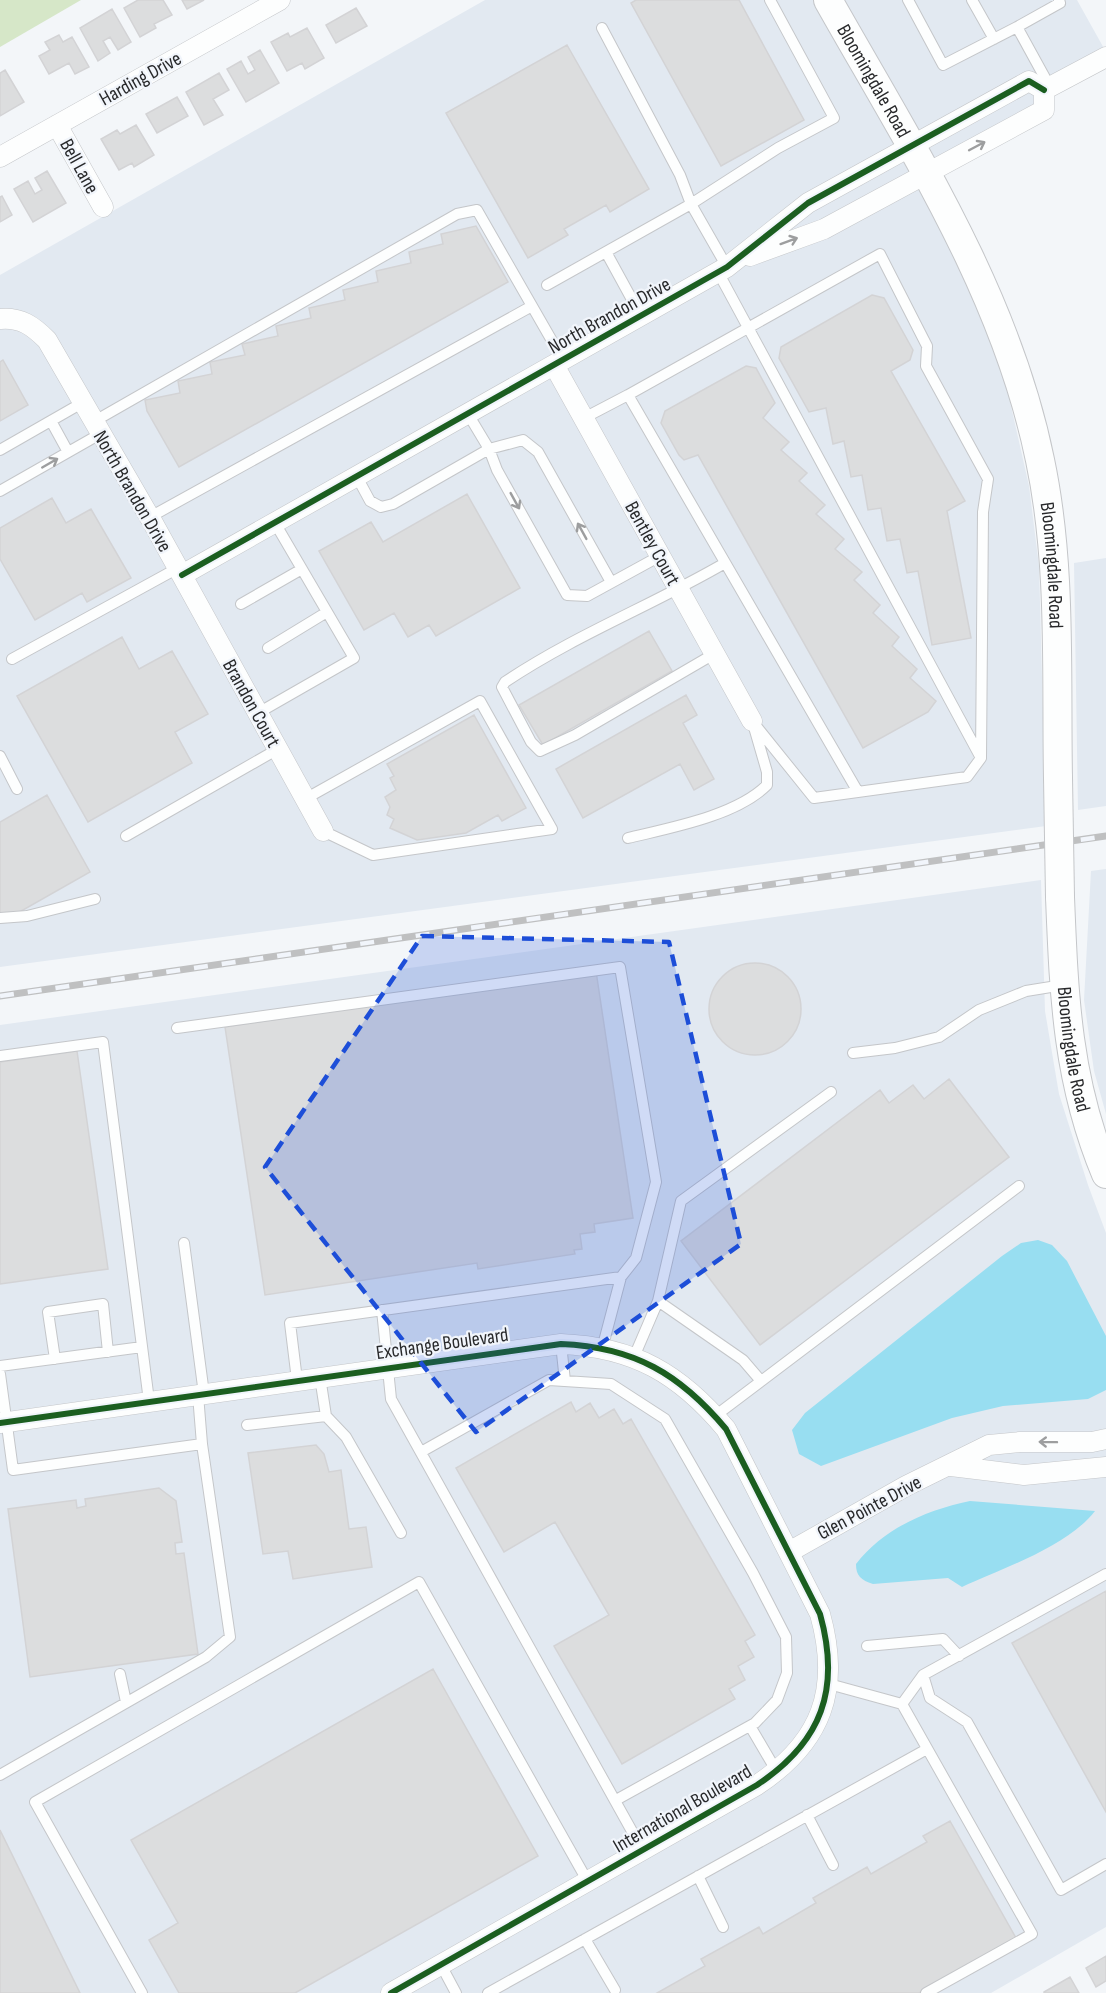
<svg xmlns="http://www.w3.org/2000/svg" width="1106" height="1993" font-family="'Sofia Sans Condensed',sans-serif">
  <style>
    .built { fill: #e2e9f1 }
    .green { fill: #d6e7c8 }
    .water { fill: #98def1 }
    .building { fill: #dcddde; stroke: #d3d3d5; stroke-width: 1.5 }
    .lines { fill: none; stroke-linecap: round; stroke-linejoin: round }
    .lane-casing { stroke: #c4c6c9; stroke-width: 12 }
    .street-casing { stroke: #c4c6c9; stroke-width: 21 }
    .secondary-casing { stroke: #c4c6c9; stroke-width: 30 }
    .lane { stroke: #fdfefe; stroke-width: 10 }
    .street { stroke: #fdfefe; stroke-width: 20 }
    .secondary { stroke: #fdfefe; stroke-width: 28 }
    .rail-casing { stroke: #bfc0c1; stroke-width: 7 }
    .rail { stroke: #f1f5fb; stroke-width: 4.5; stroke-dasharray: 14; stroke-linecap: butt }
    .secondary-bridge-casing { stroke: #c4c6c9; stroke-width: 30; stroke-linecap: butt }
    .secondary-bridge { stroke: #fdfefe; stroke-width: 28 }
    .cycleway-casing { stroke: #f1f5fb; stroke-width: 10 }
    .cycleway { stroke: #1b5e20; stroke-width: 6 }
    .oneway { stroke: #9d9e9f }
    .marked { fill: #1d4ed8; fill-opacity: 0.2; stroke: #1d4ed8; stroke-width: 4.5; stroke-dasharray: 12 8; stroke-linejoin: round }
    .labels { text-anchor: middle; stroke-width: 4.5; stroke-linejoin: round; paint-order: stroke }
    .street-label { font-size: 20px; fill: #28292b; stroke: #f1f5fb }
  </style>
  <rect width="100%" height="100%" fill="#f3f6f9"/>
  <path class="built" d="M485,0H816L913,171L997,344L1029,486L1039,566L1046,826L0,967V275Z
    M837,0H1077L1106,52V65L929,162Z
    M1106,558V806L1078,810L1074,563Z
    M1106,869V1114L1094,1071L1084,1000L1091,871Z
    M1041,880L1045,1011L1059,1094L1088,1185L1106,1233V1927L991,1993H0V1025Z"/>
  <path class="green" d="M0,0H81L0,47Z"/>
  <path class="water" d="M1038,1240L1052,1245L1067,1261L1106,1336V1390L1088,1399L1003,1406L952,1418L821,1466L799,1454L792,1430L805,1413L1002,1256L1021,1243Z
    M970,1501L1095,1511C1067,1547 1003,1568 962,1587L948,1578L873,1584C861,1580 856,1576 856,1564C884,1528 927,1510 970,1501Z"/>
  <path class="building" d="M138,0H163L172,15L154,24L156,28L140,37L124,8Z
    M182,0H204L187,9Z
    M636,0H739L804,120L721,166L631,3Z
    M356,8L367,26L336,43L326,25Z
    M112,9L131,42L118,50L110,37L103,41L110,53L98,61L80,28Z
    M307,28L324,58L305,69L302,63L287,71L271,42L288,33L290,37Z
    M59,35L63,42L72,37L89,67L75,74L69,63L49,74L39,56L50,50L45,42Z
    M567,45L649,189L610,212L606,205L564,229L568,235L528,258L446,113Z
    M260,50L279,83L246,102L227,69L241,61L248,74L255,70L248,57Z
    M5,70L24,102L0,116V73Z
    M219,73L229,90L213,99L223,115L204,125L186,92Z
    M177,97L188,116L157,133L146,114Z
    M136,125L154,155L134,167L132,163L119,170L101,139L117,130L120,134Z
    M47,171L66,203L33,222L14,189L28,181L35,194L42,190L35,178Z
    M2,196L12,215L0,222V197Z
    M476,226L508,282L179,467L147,411L145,400L180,393L178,381L212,374L210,362L245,355L242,344L278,336L276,326L311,318L309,308L345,300L343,290L378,282L376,271L411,263L409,252L443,244L441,234Z
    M872,295L884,298L913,350L910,360L891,371L965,501L947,511L971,638L932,645L918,571L907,573L900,539L887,541L881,508L868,510L862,475L851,477L844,441L833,444L826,408L809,412L779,358L781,347Z
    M3,360L28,405L0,421V362Z
    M746,366L756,368L775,403L763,418L789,442L781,450L807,473L799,481L825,505L816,514L844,539L835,549L862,572L854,580L880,605L873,613L899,637L892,646L917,669L910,678L936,701L928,712L863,748L698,455L684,460L679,455L661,423L665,411Z
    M467,494L520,588L436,636L429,625L408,637L394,613L364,630L319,551L371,522L383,542Z
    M52,498L66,523L91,509L131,578L87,602L82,593L35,620L0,559V528Z
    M649,631L672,671L543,745L519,705Z
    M122,637L139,669L172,651L208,714L175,732L192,763L88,822L17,696Z
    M686,695L697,715L683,723L714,779L694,790L680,764L583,818L556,769Z
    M474,715L526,808L502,821L498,815L466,833L417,840L390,828L394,819L387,815L390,807L385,797L396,790L390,778L394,776L387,764Z
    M47,795L90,872L16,914L0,915V822Z
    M709 1009a46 46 0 1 1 92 0a46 46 0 1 1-92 0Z
    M596,971L633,1218L594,1224L595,1232L580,1234L582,1249L574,1250L575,1254L478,1269L477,1263L265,1295L225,1027Z
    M77,1051L108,1269L0,1284V1062Z
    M949,1079L1009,1157L760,1345L681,1241L880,1090L889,1103L913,1085L924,1099Z
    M571,1402L576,1412L590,1403L599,1418L614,1409L623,1424L631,1419L755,1635L745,1641L754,1657L738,1666L745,1680L729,1689L735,1699L622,1764L554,1646L609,1615L555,1522L504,1552L456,1468Z
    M316,1445L324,1454L329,1472L341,1470L349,1529L366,1527L372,1567L293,1579L288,1551L263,1554L248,1453Z
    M159,1488L176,1501L182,1542L175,1543L176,1554L184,1553L198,1654L30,1677L8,1509L76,1500L77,1508L86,1506L85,1499Z
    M1106,1591V1812L1012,1643Z
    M433,1669L538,1856L295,1993H179L149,1940L178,1923L131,1840Z
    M950,1821L1016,1938L919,1993H657L705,1966L701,1959L759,1927L763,1934L816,1903L813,1898L867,1867L871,1874L927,1842L923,1836Z
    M0,1830L80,1993H0Z
    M1106,1956V1981L1096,1987L1086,1968Z
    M1070,1977L1079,1993H1044V1992Z"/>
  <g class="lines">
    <defs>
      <path id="lane" d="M908,0L943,65L1017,27
        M972,0L994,39
        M1050,87L1017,27L1060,3L1059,0
        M606,252L641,316
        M727,267L691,204L778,148L834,118L770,0
        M718,272L981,758L967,777L814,798L752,721
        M547,285L691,204L680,175L602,28
        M584,418L628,395
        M51,421L68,452
        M93,422L457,214L477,210L532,306
        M0,450L82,403
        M357,477L370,501L381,507L393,504L489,449L468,414
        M0,491L100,434
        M150,517L532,306L563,360
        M611,582L538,452L523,440L489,449L497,470L567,595L587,596L660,556
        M241,604L302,569
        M268,648L327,612
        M714,654L575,735L540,751L531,742L502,687L505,682C575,635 653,605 725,563
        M12,659L178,568
        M258,713L354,658L275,523
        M0,756L17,789
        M858,792L628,395L880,254L927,346L926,366L988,479L983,512L981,758
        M305,799L480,701L552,829L373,855L323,831
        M126,836L278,749
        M628,838C669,828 736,816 767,785V772L754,727
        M0,918L27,916L95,899
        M177,1028L620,967L656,1182L636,1258L621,1277L290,1323L297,1380
        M853,1053L895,1048L939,1037L979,1010L1026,991L1063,985
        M0,1056L103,1042L149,1401
        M184,1243L204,1394
        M658,1301L743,1360L761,1381
        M382,1310L391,1399L643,1851
        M561,1344L565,1381
        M602,1349L621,1277
        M634,1357L658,1301L681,1201L831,1092
        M55,1359L48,1312L103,1304L108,1352
        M0,1366L142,1347
        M0,1374L13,1470L202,1444L198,1395
        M326,1416L346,1437L401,1533
        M715,1416L1019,1186
        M247,1425L326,1416L320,1377
        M421,1452L549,1380L611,1384L665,1419L753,1573L786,1637L787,1673L777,1700L755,1723L616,1800
        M867,1646L943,1639L959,1656
        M120,1674L126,1702
        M923,1675L930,1698L967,1722L1061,1890L1106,1864
        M829,1684L902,1704L1032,1934L926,1993
        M902,1704L923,1675L1106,1574
        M750,1726L777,1772
        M0,1775L206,1657L230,1637L202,1444
        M807,1815L833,1865
        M698,1876L723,1927
        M585,1939L615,1990
        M441,1965L456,1993
        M142,1993L35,1802L419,1582L588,1882
        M488,1993L927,1749"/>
      <path id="street" d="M1044,90L1106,57
        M57,125L103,207
        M0,157L280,0
        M750,256L824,229L1044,110V90
        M0,319C21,317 33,326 47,340L153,523L323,831
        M554,365L752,721
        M182,575L727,267L808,203L1029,81L1044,90
        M0,1423L561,1344C634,1347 680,1374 726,1429L820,1614C841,1689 822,1742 757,1785L391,1993
        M951,1466L1024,1475L1106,1467
        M789,1552L906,1486L989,1445L1020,1442H1092L1106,1439"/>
      <g id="secondary">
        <path id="s1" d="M828,0C911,147 1006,293 1040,460C1062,564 1056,673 1058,778"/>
        <path id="s2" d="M1060,897C1064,996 1067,1081 1106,1174"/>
      </g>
    </defs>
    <use href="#lane" class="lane-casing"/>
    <use href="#street" class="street-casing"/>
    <use href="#secondary" class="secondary-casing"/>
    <use href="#lane" class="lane"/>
    <use href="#street" class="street"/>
    <use href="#secondary" class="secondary"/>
    <defs>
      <path id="rail" d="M0,996L1106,836"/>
    </defs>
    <use href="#rail" class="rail-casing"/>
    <use href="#rail" class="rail"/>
    <defs>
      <path id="secondary-bridge" d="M1058,778L1060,897"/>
    </defs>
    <use href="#secondary-bridge" class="secondary-bridge-casing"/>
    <use href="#secondary-bridge" class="secondary-bridge"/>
    <defs>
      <path id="cycleway" d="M182,575L727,267L808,203L1029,81L1044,90
        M0,1423L561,1344C634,1347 680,1374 726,1429L820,1614C841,1689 822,1742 757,1785L391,1993"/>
    </defs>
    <use href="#cycleway" class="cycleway-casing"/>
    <use href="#cycleway" class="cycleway"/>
  </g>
  <defs><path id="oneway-shaft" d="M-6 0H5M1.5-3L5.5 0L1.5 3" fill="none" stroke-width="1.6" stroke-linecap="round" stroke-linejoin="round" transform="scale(1.5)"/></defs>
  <g class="oneway">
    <use href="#oneway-shaft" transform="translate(977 146) rotate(-28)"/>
    <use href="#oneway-shaft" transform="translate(789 241) rotate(-20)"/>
    <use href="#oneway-shaft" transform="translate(50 463) rotate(-30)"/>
    <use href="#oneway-shaft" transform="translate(515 501) rotate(61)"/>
    <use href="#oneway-shaft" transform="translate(582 531) rotate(-119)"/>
    <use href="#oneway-shaft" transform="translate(1048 1442) rotate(-179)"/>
  </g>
  <path class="marked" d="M422,936L669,942L741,1244L476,1432L265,1167Z"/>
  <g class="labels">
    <g class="street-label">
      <text transform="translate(140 78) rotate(-29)" y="7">Harding Drive</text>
      <text dy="7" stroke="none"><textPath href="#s1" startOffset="93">Bloomingdale Road</textPath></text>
      <text transform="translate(80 166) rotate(61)" y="7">Bell Lane</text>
      <text transform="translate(609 315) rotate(-29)" y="7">North Brandon Drive</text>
      <text transform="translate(133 491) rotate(60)" y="7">North Brandon Drive</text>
      <text transform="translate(653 543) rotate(61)" y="7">Bentley Court</text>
      <text dy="7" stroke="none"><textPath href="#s1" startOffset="615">Bloomingdale Road</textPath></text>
      <text transform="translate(252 703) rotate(61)" y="7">Brandon Court</text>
      <text dy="7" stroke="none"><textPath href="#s2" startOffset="153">Bloomingdale Road</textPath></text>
      <text transform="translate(442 1343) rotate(-8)" y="7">Exchange Boulevard</text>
      <text transform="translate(869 1507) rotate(-28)" y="7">Glen Pointe Drive</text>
      <text transform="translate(682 1808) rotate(-30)" y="7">International Boulevard</text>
    </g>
  </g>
</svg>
